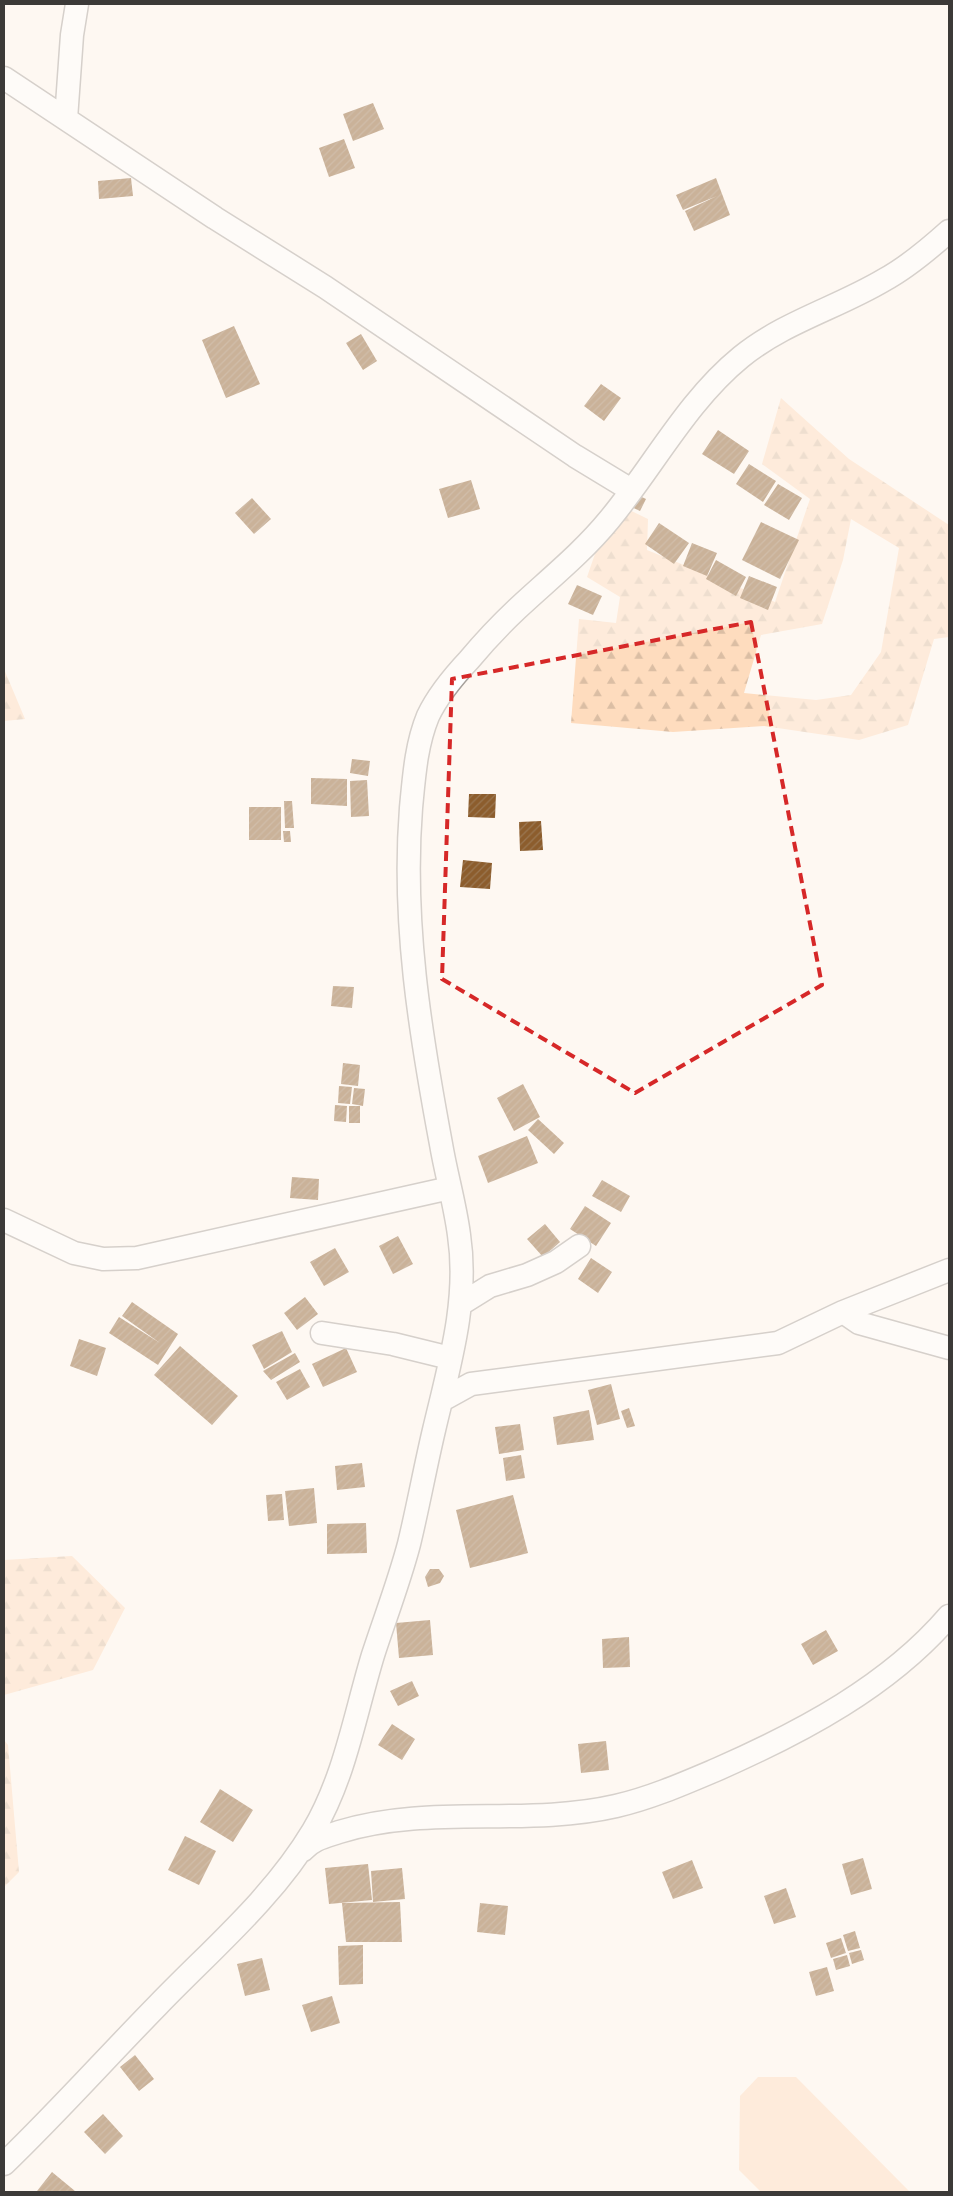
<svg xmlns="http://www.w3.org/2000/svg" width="953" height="2196" font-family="Bitter,serif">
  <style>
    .green { fill: #fedcbe }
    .forest { fill: url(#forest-firs); fill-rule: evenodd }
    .building { fill: url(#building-hatch) }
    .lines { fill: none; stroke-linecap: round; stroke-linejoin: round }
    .minor-casing { stroke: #a6a09b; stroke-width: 25 }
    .minor { stroke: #fff; stroke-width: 22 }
    .marked { fill: none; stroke: #d62828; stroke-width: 4; stroke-dasharray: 10 6; stroke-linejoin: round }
  </style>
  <defs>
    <pattern id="forest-firs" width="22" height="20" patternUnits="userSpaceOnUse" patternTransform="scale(1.25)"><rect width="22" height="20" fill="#fedcbe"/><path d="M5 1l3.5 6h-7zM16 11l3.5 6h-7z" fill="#dbbea4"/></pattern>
    <pattern id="building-hatch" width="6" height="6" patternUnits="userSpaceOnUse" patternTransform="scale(1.25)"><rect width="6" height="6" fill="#8c5d2d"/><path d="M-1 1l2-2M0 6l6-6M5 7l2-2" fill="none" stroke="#9a7752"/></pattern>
  </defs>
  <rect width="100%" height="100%" fill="#fef8f2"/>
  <path class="green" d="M758,2077H796L910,2192H761L739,2170L740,2096Z"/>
  <path class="forest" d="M781,398L849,459L949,525V637L934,639L908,725L859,740L764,726L673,732L571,723L579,619L616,623L620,597L587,577L613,502L648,519L647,550L775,602L810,499L762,464ZM851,519L899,548L881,652L851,695L816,700L744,693L761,635L822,624L843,560Z
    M4,669L25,719L4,721Z
    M72,1556L125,1608L93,1670L4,1695V1560Z
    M4,1740L8,1745L19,1872L4,1887Z"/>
  <path class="building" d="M373,103L384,129L353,141L343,114Z
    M344,139L355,168L329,177L319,148Z
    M131,178L133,196L99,199L98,181Z
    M716,178L730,215L694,231L685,211L717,196L683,210L676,195Z
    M234,326L260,384L226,398L202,340Z
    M361,334L377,361L363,370L346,343Z
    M601,384L621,398L604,421L584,406Z
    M718,430L749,451L734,474L702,454Z
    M749,464L776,481L763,502L736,484Z
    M471,480L480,509L448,518L439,489Z
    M778,484L802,498L789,520L764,505Z
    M629,491L646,499L640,511L623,503Z
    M252,498L271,519L254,534L235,513Z
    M761,522L799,540L780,579L742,560Z
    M659,523L689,543L674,564L645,544Z
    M692,543L717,553L707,576L683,566Z
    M716,560L746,577L736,596L706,579Z
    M749,576L777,587L768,610L740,598Z
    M577,585L602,596L593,615L568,604Z
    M352,759L370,761L368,776L350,773Z
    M311,778L347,779V806L311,804Z
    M367,780L369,816L351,817L350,781Z
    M469,794H496L495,818L468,817Z
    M284,801H292L294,828H285Z
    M249,807H281V840H249Z
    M541,821L543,850L520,851L519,822Z
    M283,831H290L291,842H284Z
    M463,860L492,863L490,889L460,887Z
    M333,986L354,987L352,1008L331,1006Z
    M343,1063L360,1065L358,1086L341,1084Z
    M523,1084L540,1117L514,1131L497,1098Z
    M339,1086L352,1087L350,1104L338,1103Z
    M354,1088L365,1089L363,1106L352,1104Z
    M335,1105L347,1106L346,1122L334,1121Z
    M349,1106H360V1123H349Z
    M538,1119L564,1143L554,1154L528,1130Z
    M527,1136L538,1163L488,1183L478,1156Z
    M292,1177L319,1179L318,1200L290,1198Z
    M602,1180L630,1196L621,1212L592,1196Z
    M585,1206L611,1223L596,1246L570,1229Z
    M545,1224L560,1242L543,1257L527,1239Z
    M398,1236L413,1264L393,1274L379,1246Z
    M335,1248L349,1272L324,1286L310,1262Z
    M591,1258L612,1272L598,1293L578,1279Z
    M305,1297L318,1314L297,1330L284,1313Z
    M132,1302L178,1334L158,1365L109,1333L119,1317L160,1343L122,1316Z
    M282,1331L292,1352L264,1369L252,1345Z
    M79,1339L106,1348L97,1376L70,1366Z
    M180,1346L238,1396L212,1425L154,1375Z
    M346,1348L357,1372L323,1387L312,1364Z
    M295,1353L300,1362L271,1380L263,1371Z
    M300,1369L310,1387L287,1400L276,1382Z
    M611,1384L620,1419L597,1425L588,1390Z
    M629,1408L635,1426L627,1428L621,1411Z
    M589,1410L594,1440L557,1445L553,1417Z
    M520,1424L524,1450L499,1454L495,1427Z
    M521,1455L525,1478L506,1481L503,1458Z
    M362,1463L365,1487L337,1490L335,1466Z
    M314,1488L317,1523L289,1526L285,1491Z
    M282,1494L284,1520L268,1521L266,1495Z
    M513,1495L528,1553L470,1568L456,1510Z
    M366,1523L367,1553L327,1554V1524Z
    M430,1569H439L444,1576L440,1583L428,1587L425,1577Z
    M430,1620L433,1655L399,1658L396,1623Z
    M826,1630L838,1651L813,1665L801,1644Z
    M629,1637L630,1667L603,1668L602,1639Z
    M412,1681L419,1696L398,1706L390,1691Z
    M392,1724L415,1739L402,1760L378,1745Z
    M606,1741L609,1770L581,1773L578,1744Z
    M220,1789L253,1810L233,1842L200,1822Z
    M185,1836L216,1851L199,1885L168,1870Z
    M863,1858L872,1889L851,1895L842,1864Z
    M692,1860L703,1888L673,1899L662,1872Z
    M368,1864L372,1900L329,1904L325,1868Z
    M402,1868L405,1899L373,1902L371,1871Z
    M786,1888L796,1917L774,1924L764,1896Z
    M400,1902L402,1942H346L342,1903Z
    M480,1903L508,1906L505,1935L477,1932Z
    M855,1931L860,1948L848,1951L843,1935Z
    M841,1938L846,1953L831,1958L826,1943Z
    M363,1945V1984L339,1985L338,1946Z
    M861,1950L864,1960L852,1964L849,1953Z
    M847,1955L850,1966L836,1970L833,1959Z
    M262,1958L270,1990L245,1996L237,1964Z
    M827,1967L834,1991L816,1996L809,1972Z
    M332,1996L340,2023L311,2032L302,2005Z
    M135,2055L154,2079L139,2091L120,2067Z
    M103,2114L123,2136L105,2154L84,2132Z
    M52,2172L75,2191L74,2192L37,2191Z"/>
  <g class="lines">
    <defs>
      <path id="minor" d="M4,78L215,218L325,287L575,456L631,490
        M66,119L72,35L77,4
        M4,1220L74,1253L103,1259L137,1258L450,1188
        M461,1304L490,1286L527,1275L556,1262L579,1246
        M843,1312L859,1323L949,1348
        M322,1333L393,1344L450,1358
        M442,1400L471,1384L778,1343L843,1312L949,1270
        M303,1850C313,1839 324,1837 339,1832C429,1804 525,1827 616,1806C651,1798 685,1783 718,1769C802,1732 889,1686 949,1616
        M4,2164C57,2113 106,2058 158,2005C211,1950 273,1898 313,1831C345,1777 355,1714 373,1655C385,1618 399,1582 409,1544C418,1507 425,1468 434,1430C449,1366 469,1301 459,1235C455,1204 446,1174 441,1144C420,1032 402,921 411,808C414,777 416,745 428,716C438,695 453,677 469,660C484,642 500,625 517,609C548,580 582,553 609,520C653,467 687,401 741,357C784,322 837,308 884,280C908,267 929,249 949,231"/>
    </defs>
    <use href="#minor" class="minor-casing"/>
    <use href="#minor" class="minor"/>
  </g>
  <path d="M0 0H953V2196H0ZM751,622L822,985L635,1093L442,979L452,679Z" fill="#fef8f2" fill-opacity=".55" fill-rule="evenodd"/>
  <path class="marked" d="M751,622L822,985L635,1093L442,979L452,679Z"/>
  <rect width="953" height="2196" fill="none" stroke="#3c3a38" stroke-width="10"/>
</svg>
